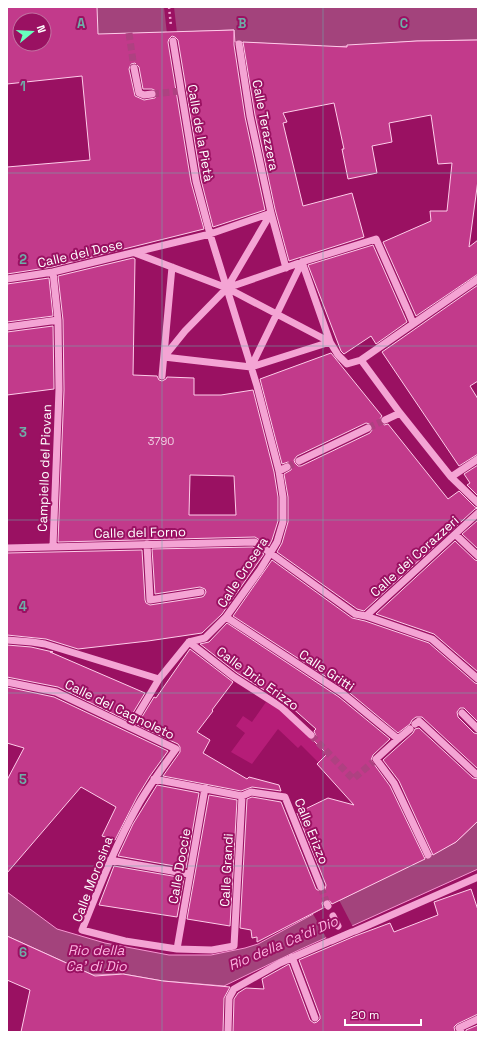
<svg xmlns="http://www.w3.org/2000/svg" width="485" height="1039" font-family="'Space Grotesk',sans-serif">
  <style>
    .green { fill: #b61d78 }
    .water { fill: #a3437c; stroke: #f796d2 }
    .pier { fill: #9a1162 }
    .building { fill: #c23a8b; stroke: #fecdea; fill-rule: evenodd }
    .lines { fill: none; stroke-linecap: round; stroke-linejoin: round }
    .minor-tunnel { stroke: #ae4181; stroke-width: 7; stroke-dasharray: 7 3.5; stroke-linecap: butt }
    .path { stroke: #f4a4d4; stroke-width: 2.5; stroke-dasharray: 2 3; stroke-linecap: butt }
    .minor { stroke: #f4a4d4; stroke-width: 7 }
    .grid { fill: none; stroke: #6fada8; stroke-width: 1; stroke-opacity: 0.55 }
    .labels { text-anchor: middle; stroke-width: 4; stroke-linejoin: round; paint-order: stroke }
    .number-label { font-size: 11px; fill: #f0cee2 }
    .street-label { font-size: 13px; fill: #fff; stroke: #9a1162 }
    .water-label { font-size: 14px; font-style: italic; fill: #fbb1de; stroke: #9a1162 }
    .grid-label { font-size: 13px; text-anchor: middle; font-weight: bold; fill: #6fada8; stroke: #9a1162; stroke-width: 4; stroke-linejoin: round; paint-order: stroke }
  </style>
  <rect width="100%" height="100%" fill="#9a1162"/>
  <path class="green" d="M266,702L280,710L327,754L319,763L301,745L298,748L278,729L252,764L231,752L245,733L236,726L243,716L252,722Z"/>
  <path class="water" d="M21,7H478V40L417,41L321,48V46L235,42L234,30L95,35L44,20H20Z
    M478,821V869L301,949L224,986L163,981L123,974L93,975L7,936V892L57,929L105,943L169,955H211L245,948L258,944L328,906L456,842Z"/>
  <path class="pier" d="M164,7H174L177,33L167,34Z
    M339,900L353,927L327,939L313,914Z"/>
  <path class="building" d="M7,7H97L98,34L234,30V45L245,117L265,210L213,227L201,180L178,40L175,37L172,36L169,39L168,42L191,182L204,229L52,267L7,274V167L90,160L82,76L7,84ZM20,20H44V44H20ZM135,63L139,67L143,89H152L156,91L157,94L155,98L144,100L135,96L129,69L131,64Z
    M478,40V180L469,247L478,240V274L416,316L383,242L431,221L430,211H447L452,163L438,164L431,115L389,123L392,142L372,146L377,173L348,179L342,149H344L334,103L283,113L287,122L283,123L303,206L352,193L364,237L289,261L275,209L255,115L243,42L347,47V45L417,41Z
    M373,245L407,322L376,344L371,336L344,354L341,351L308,265Z
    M133,258L135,259L133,375L157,376L159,380L162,381L166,379L167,377L194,378V395H221L253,390L274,472L278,497V521L272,540L269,546L255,537L58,542L64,390L63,320L58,276ZM190,475L234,476L236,515H189Z
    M49,278L53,316L7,322V284Z
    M478,285V381L470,386L478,399V454L459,466L382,352Z
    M53,326L54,389L7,395V332Z
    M331,353L382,416L380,419L381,422L384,425L388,424L448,499L459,491L475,507L478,508L475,509L364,611L357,609L277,552L282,543L288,522V497L284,474L291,470L292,467L290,463L288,462L282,464L260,379ZM366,423L370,424L373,426L372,430L370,433L301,466H298L295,463L294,460L297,456Z
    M478,465V496L467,485L470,483L464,474Z
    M478,520V549L462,534Z
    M455,541L475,560L478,561V672L434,634L376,614Z
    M253,547L264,554L222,614L202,633L148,641L78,649L46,639L7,635V553L142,550L145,600L146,603L150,605L202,597L204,596L206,592L205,589L200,587L155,594L152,549Z
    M272,560L352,618L365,621L429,643L475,683L478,684V722L464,708H460L457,712L458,717L474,733L478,734V769L422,717H416L412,720L410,724L398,733L345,689L233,616Z
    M227,623L339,697L390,739L373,755L371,760L390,786L425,859L332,904L329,900L325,899L322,903L323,908L257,942V937L252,938L251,930L240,928L247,799L252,797L281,802L316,889L321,892L325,890L326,885L297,813L328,798L354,805L317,764L327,754L313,740L316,736L314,731L316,729L281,698L280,700L237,673L200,644L209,642Z
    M7,645L31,647L53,652H50L145,693L128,721L58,687L7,677Z
    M190,649L233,682L212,710L213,711L197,732L210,740L203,753L247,779L249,777L279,785L281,791L252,787L241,791L163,776L180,752V747L178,744L137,725L154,697L156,698Z
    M7,687L54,697L168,751L150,776L137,797L115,840L102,836L116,807L81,787L7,873V780L24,748L7,743Z
    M419,728L473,778L478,779V821L456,842L433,855L399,781L383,760L413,733L415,729Z
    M157,785L199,793L186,868L118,856L133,824Z
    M209,795L237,800L230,926L187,919Z
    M114,866L184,878L177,917L99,905Z
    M471,889L478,910V1014L457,1024L454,1027L455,1032H233L234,999L238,993L246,988L264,989L262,979L289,964L310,1020L314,1023L317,1022L320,1019V1016L299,960L355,936L390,923L394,932L438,915L434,902Z
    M7,936L95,976L123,974L163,981L230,987L224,998L223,1032H21L30,990L7,980Z
    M478,1025V1032H466V1030Z"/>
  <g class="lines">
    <path class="minor-tunnel" d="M129,33L134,68
      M152,94L181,91
      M368,428L385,420
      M287,467L299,461
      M311,735L353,779L373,762
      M321,887L327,904"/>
    <path class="path" d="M169,7L171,26"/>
    <path class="minor" d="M173,41L196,181L210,234L257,386L279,471L283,497V522L277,542L260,570L226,617L205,638L189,642
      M134,68L139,93L144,95L152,94
      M271,213L286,268
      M135,253L227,288L330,342
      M7,279L53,272L210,234L271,213L250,116L239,44
      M227,288L302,262
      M408,311L413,323
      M7,327L58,320
      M330,342L302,262L305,261L376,239L407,309
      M164,357L251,367L330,342L338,355L347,364L361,360L400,413L451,477L478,503
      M164,357L185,331L227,288L271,213
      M361,360L478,279
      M251,367L302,262
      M162,376L172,267
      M385,420L400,413
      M299,461L368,428
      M279,471L287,467
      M451,477L478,459
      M456,535L478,556
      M147,544L150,600L201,592
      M53,546L59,390L58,320L53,272
      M7,548L255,542L355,614L366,616L432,639L478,679
      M366,616L478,513
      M226,617L342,693L398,739L410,729
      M7,640L32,642L45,644L159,679
      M189,642L234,677L281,707L311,735
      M7,682L56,692L176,749C162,768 148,787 137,807C115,846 99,888 82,930L125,941L177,949L212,950L234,946L242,796
      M462,713L478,729
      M415,724L419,721L476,774
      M131,726L159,679L189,642
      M398,739L376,759L394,783L428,855
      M154,779L242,796L251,792L285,797L321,887
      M110,860L189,874
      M327,904L328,906
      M333,916L338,926
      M355,931L478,877
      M331,941L352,932
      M177,949L205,788
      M292,957L315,1018
      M228,1032L229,998L234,989L280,963L328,942
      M461,1032L459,1028L478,1019"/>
  </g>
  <path class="grid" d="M162,7V1032M323,7V1032M7,173H478M7,346H478M7,520H478M7,693H478M7,866H478"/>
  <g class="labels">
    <g class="number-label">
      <text x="161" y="445">3790</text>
    </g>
    <g class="street-label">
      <text transform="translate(266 125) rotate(79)" y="5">Calle Terazzera</text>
      <text transform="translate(201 133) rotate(80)" y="5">Calle de la Pietà</text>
      <text transform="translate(80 253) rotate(-13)" y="5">Calle del Dose</text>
      <text transform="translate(44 468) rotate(-88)" y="5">Campiello del Piovan</text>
      <text transform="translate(140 532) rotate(-1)" y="5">Calle del Forno</text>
      <text transform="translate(414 556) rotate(-42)" y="5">Calle dei Corazzeri</text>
      <text transform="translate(242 572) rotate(-57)" y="5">Calle Crosera</text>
      <text transform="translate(327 670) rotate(34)" y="5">Calle Gritti</text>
      <text transform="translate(258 678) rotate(36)" y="5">Calle Drio Erizzo</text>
      <text transform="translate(120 709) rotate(26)" y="5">Calle del Cagnoleto</text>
      <text transform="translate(312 831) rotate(68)" y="5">Calle Erizzo</text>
      <text transform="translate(179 866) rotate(-80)" y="5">Calle Doccie</text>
      <text transform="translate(226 870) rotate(-87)" y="5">Calle Grandi</text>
      <text transform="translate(92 879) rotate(-69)" y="5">Calle Morosina</text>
    </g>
    <g class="water-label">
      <text transform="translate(283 943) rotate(-23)" y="5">Rio della Ca'di Dio</text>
      <text x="96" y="955">Rio della<tspan x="96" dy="16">Ca' di Dio</tspan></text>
    </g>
  </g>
  <g class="grid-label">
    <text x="81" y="28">A</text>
    <text x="242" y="28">B</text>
    <text x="404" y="28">C</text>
    <text x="23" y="91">1</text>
    <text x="23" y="264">2</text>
    <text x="23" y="437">3</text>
    <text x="23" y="611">4</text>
    <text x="23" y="784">5</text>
    <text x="23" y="957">6</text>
  </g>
  <rect width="485" height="1039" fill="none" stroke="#ffffff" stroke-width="16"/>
  <g transform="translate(32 32) rotate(72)"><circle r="19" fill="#9a1162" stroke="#c270a1"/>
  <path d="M0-3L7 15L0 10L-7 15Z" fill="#67ffbd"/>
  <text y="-6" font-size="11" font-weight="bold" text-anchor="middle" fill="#ffffff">N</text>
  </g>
  <path d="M345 1019v6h76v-6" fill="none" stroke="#ffffff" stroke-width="2"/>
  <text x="351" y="1019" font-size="12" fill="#ffffff" stroke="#9a1162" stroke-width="3" paint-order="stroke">20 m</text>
</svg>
